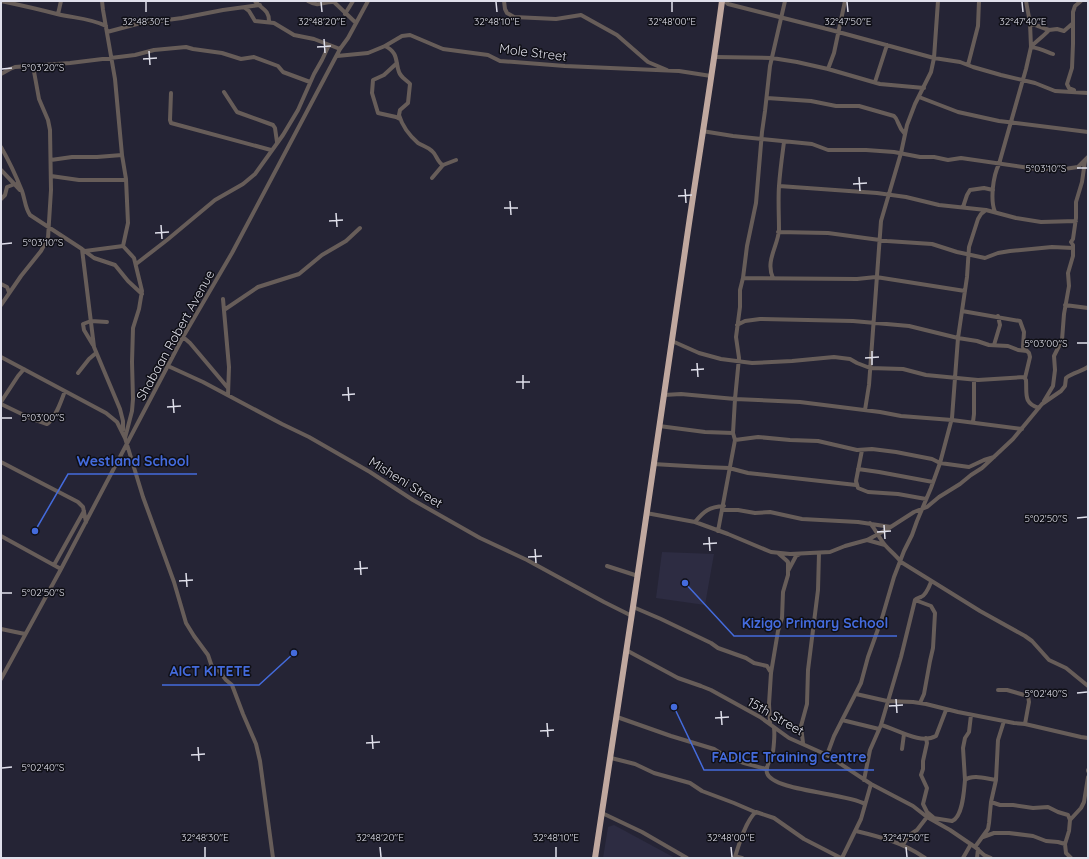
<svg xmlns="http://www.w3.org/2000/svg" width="1089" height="859" font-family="Quicksand,sans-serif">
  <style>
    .built { fill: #2d2c42 }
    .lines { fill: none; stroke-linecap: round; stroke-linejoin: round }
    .minor { stroke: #675d59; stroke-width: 4 }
    .highway { stroke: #c0a89f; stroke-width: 6 }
    .ticks { fill: none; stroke: #dfdfea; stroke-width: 1.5 }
    .labels { text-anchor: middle; stroke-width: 3; stroke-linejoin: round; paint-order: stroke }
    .street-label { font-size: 13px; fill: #dfdfea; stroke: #0f0f16 }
    .ticks-label { font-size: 10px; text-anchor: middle; fill: #dfdfea; stroke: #0f0f16; stroke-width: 3; stroke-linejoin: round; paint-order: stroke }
    .leader { fill: none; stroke: #446bdc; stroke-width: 1.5 }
    .callout-dot { fill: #446bdc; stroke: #0f0f16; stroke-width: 1.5 }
    .callout-label { font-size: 14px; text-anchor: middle; font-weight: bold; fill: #446bdc; stroke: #0f0f16; stroke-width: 3; stroke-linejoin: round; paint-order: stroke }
  </style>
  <rect width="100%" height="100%" fill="#252435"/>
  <path class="built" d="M662,552L714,554L705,605L656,598Z
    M614,825L675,858H603L608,827Z"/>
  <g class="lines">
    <path class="minor" d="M1,1C20,5 38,9 57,14C73,18 90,18 106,26
      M102,1L103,10L115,79L122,155L126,179L128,223L123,246L134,258L142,291L139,309L133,328L132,362L133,399L132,411L125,438
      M255,1C261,9 269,9 269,21
      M308,1C320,8 323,1 334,2L356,23
      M504,1L505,9L507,13L514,17L556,19L581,15L617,35L648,62L667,70
      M725,1L728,4L831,30L934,58L931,72L915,104L907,125L901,153L881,221L869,385L865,410
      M938,1L934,58L960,62L973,67L1001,75L1035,83L1055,91L1088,93
      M245,8L249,11L255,21L274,23L294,35L314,39L340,49
      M58,14L61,1
      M345,14L353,1
      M1030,23L1049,30L1057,29L1064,31L1072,24
      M107,32L137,24L182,18L223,10L260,5
      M385,46C399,53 395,61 399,72C401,78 407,80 410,84L408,103L400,110L399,115C402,125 410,136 418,143C423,146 428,147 432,151C437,155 437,162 443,165
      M1031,47C1037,40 1043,37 1049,30
      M1031,47C1039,48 1045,51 1053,54
      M337,56L368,53L385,46L402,36L410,35L443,49L488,55L500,61L565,66L679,71L711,76
      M715,57L772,58L797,62L828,69L880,84L924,88
      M397,63L384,75L373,80L372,93L378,113L396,117L400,119
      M968,65L978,26L979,1
      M828,69L834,53L845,1
      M1,74L10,69L15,67L70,63L135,55L154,50L186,47L193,49L222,53L241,59L254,57L278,66L283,72L310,82
      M875,82L887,45
      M1074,90L1069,88L1067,84L1072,68L1073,44V12L1075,6L1081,1
      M224,92L237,112L273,125L275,128L277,142
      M171,93L170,120L171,123L271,150
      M919,97L958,112L999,121L1088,132
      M767,98L811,101L836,106H859L894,116C899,120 897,126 905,134
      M702,131L733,136L812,144L828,150H866L894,152L920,157H934L948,160L961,158L1043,170L1056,166L1064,169L1078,167L1088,157
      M1,147C9,161 16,176 22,191C25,199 25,208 30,215L82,249L94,258L115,265L128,281L142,294
      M51,160L72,157H97L122,155
      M1,170L20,190
      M51,176L79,180H126
      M432,178L443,165L456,160
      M779,186L877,193L906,197L939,205L986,210L1016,218L1041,222L1076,221
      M1,199L5,195L7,187L15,184
      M963,207L967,195L970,190L984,188L993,190
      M995,212C990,200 993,176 999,164L1026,69L1031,47L1030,23L1026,1
      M778,232L828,233L887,241L932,244L957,252L985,258L998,253L1010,251L1052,247L1073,248
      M82,249L94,347L120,409L123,421V430
      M85,251L123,246
      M136,264L167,240L215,200L243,184L255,174L283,135L298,110L314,74L322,60L329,45
      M743,278L857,279L876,277L965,291
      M773,278C765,261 778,246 779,230C779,215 778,200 779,186C780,171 782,157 784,142
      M1,284L7,287L9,292
      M223,299L229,367L228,395
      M1,305L21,276L41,251L48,238L51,190L50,130L48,120L39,99L33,66
      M1065,305L1088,308
      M224,310L258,287L299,274L322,255L346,241L360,228
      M962,311L1020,321L1024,332L1023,347L1029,353L1030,357L1025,378
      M737,325L745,321L760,319L853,321L909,326L958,338
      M183,337L190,343L228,388
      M958,338L977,341L989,345L1008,346L1018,350L1027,351
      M672,341L699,353L721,359L752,363L792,361L834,357L850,359L857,363L870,368L903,369L926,375L978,380L1024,377L1026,380C1027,394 1023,403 1039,408
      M93,345L84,330L83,324L91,321L107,322
      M994,345L1000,325L998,316
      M1,357L106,413L117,422L125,438L143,497L174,582L186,623L194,636L208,655L212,667L219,671L226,680L232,685L243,714L256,744L260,761L273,858
      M168,366L203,382L282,424L309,437L370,472L413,500L480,538L527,560L604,602L632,616
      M78,373L89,359L96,353
      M664,395L681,394L735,399L800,402L880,412L901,416L952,420L1022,429
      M1044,401L1053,386L1055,370L1054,356L1062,340L1064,314L1069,286L1068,273L1073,256V245L1071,242L1073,239L1076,218V202L1082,182L1085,161
      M1,402L18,376L24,369
      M1,404L30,418L47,424C56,418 61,401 65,391
      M973,422L974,414V380
      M659,426L705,432L733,433
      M735,440L758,437L790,440L818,441L857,450L872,449L896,452L932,459L940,463L969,467L984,460L994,457
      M862,450L856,481L858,488L868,492L898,494L926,499
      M1,462L78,502L83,507L86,522
      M653,464L704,467L729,468L748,473L856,485
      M858,469L879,472L933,482
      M723,510H738L755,513L770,512L802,519L858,522L891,527
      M646,513L695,522L728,534L771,552L790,554L830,552L845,546L867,540L886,530L914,512L927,507L939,497L960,484L971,475L982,468L1013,439L1042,404L1061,391L1065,386L1066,378C1073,372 1081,372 1088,367
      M695,522C704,511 709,507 724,506
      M870,523C876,530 879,538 885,545C890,551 896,555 901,562L980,611L1025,636L1032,641L1049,660L1066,668L1088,686
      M718,531L735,440L733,433L735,399L739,358L736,337L740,307V290L743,278L747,246L756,203L762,132L765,111L770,66L785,1
      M1,536L61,569
      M867,540L885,545
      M54,565L84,511
      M607,566L638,576
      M788,571L796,556L800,554
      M915,600L931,606L935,613L933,648L930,661L924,694L920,703
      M633,607L661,619L711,643L718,648L746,658L754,663L767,666L770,671
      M1,629L25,634
      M626,650L678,678L701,686L711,690L760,717L789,738L827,755L871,784L913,806L927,817L950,830L975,847L984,855L991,858
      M1,679L61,569L183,337L232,253L340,49L348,38L368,1
      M998,690H1007L1028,696L1029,702L1025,724
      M856,694L887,701L913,702L926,704L958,712L1014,723L1025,724L1081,737L1088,738
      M617,717L671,736L714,749L725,756L744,763L766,769
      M842,720L879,729
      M770,723L769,704L771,673L778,631L782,618L783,592L788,575V562L786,560L778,553
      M881,725C897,729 920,745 936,736L946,710
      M774,728C775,736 774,744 773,752C771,758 765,767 767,773C772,791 847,793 865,804
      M926,738L927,743L923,761V769L921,775L927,788L923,804L927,812L933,817
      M803,743L801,726L807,704L808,670L818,590L819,553
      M902,749L904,734
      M827,755L834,736L861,683L868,657L882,618L894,577L904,551L912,535L917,521L931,488L940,463L952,418L958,338L967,277L969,247L978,219L981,214L986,210
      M611,758L635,764L654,773L690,783L702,791L734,803L755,812
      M1088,770V771
      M864,780L870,750L881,725L901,657L915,600C916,598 918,598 921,597C926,595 929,587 931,582
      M965,780L963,748L965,738L969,732L971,715
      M991,802L1000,805H1013L1033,808L1048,807L1058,812L1068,815L1070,820
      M602,813L642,832L687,858
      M856,831C881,837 904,843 925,858
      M983,837L994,833H1009L1033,836L1046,841L1058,842L1065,844
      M903,845L908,836L917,830L927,817L952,821C963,817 964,790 965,780C973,774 987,779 996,780
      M975,847L988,829L989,823L991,802L996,780L998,740L1004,721
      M735,857C739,844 746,820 756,812L774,818L804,839L841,858
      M734,858L738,857L742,858
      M842,858L861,819L871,784
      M963,858L971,844
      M977,858L978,849
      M1071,858L1066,853L1065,844L1069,831L1070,820L1081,808L1084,802L1088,777"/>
    <path class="highway" d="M595,858C626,656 656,453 685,251C697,167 711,84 722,1"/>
  </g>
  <path class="ticks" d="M146,2V12M321,2L322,12M496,2L497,12M672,2V12M847,2L848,12M1022,2L1023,12M324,39L325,53M317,47L331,46M149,51L150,65M143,59L157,58M2,69L12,68M1077,168H1087M859,177L860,191M853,184L867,183M685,189L686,203M678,196L692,195M510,201L511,215M504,208H518M336,213L337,227M329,221L343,220M161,225L162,239M155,233L169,232M2,244L12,243M1077,343H1087M872,351V365M865,358L879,357M697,363L698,377M691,370L704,369M523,375V389M516,382H530M348,387L349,401M342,395L355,394M173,399L174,413M167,407L181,406M2,418H12M1077,518L1087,517M884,525L885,539M877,532L891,531M709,537L710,551M703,544L717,543M535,549L536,563M528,557L542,556M360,561L361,575M354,569L368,568M186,573L187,587M179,581L193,580M2,593H12M1077,693L1087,692M896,699L897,713M889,706L903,705M721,711L722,725M715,718L729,717M547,723L548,737M540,731L554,730M372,735L373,749M366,743L380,742M198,747L199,761M191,755L205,754M2,768L12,767M205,847V857M380,847L381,857M556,847V857M731,847L732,857M906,847L907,857"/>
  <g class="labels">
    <g class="street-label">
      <text transform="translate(533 52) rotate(7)" y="5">Mole Street</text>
      <text transform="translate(175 335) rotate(-61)" y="5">Shabaan Robert Avenue</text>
      <text transform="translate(406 482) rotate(32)" y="5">Misheni Street</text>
      <text transform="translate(776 716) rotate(30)" y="5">15th Street</text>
    </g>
  </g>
  <g class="ticks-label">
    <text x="146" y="25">32°48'30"E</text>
    <text x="322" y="25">32°48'20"E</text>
    <text x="497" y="25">32°48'10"E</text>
    <text x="672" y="25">32°48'00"E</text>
    <text x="848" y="25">32°47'50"E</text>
    <text x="1023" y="25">32°47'40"E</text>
    <text x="43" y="71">5°03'20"S</text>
    <text x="1046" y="172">5°03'10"S</text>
    <text x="43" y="246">5°03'10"S</text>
    <text x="1046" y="347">5°03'00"S</text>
    <text x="43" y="421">5°03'00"S</text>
    <text x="1046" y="522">5°02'50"S</text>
    <text x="43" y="596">5°02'50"S</text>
    <text x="1046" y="697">5°02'40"S</text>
    <text x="43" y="771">5°02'40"S</text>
    <text x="205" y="841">32°48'30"E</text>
    <text x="380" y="841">32°48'20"E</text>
    <text x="556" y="841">32°48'10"E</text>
    <text x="731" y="841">32°48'00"E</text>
    <text x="906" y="841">32°47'50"E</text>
  </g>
  <path class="leader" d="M35 531L68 474H197M685 583L734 636H897M294 653L259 685H162M674 707L704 770H874"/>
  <g class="callout-dot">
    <circle cx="35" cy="531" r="4"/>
    <circle cx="685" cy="583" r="4"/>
    <circle cx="294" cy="653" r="4"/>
    <circle cx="674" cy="707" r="4"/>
  </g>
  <g class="callout-label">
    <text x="133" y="466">Westland School</text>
    <text x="815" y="628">Kizigo Primary School</text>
    <text x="210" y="676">AICT KITETE</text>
    <text x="789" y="762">FADICE Training Centre</text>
  </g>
  <rect width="1089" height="859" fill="none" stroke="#dfdfea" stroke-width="4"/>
</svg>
